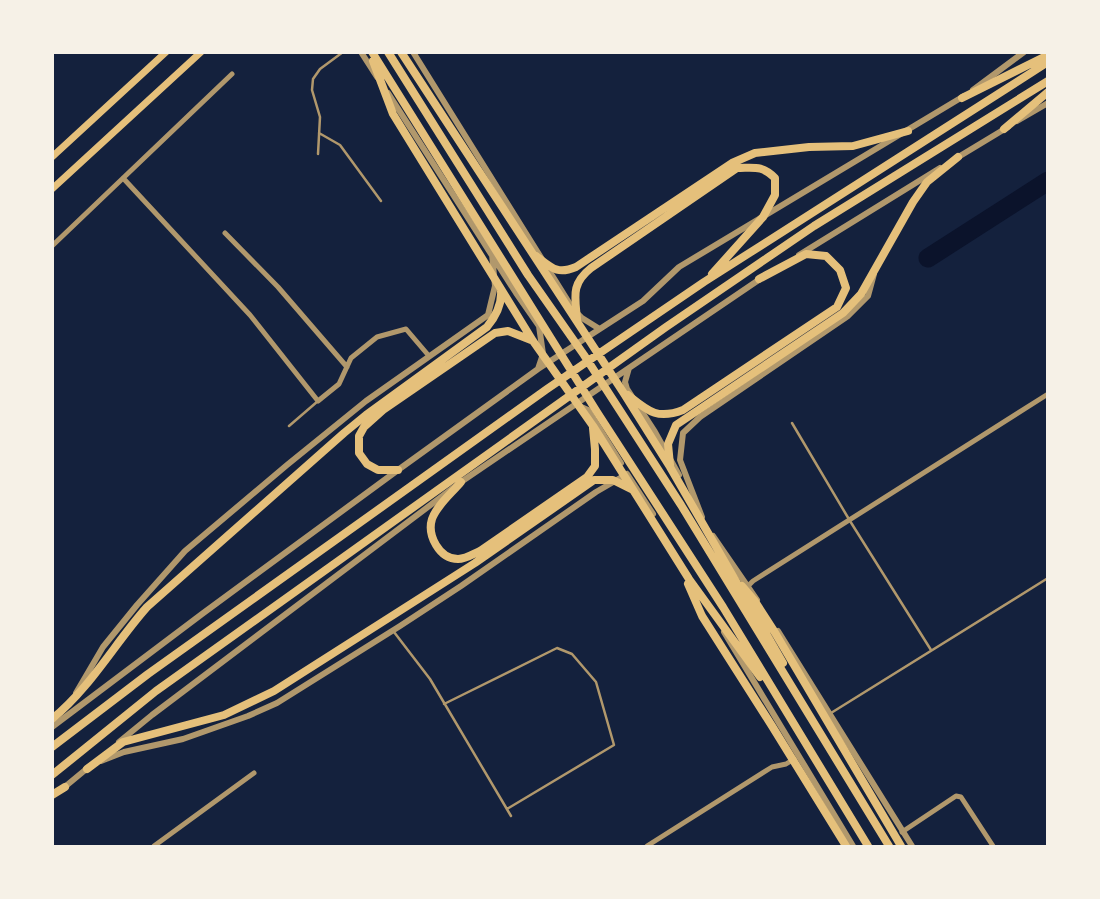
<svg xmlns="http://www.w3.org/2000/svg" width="1100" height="899" font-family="Jost,sans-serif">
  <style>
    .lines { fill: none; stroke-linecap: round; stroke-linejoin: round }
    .river { stroke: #0b132b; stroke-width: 19 }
    .service { stroke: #b1986c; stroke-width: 2.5 }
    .minor { stroke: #b1986c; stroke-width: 5 }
    .tertiary { stroke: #b1986c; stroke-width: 6 }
    .secondary { stroke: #e5c07b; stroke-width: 7 }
    .trunk { stroke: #e5c07b; stroke-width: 8 }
  </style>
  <rect width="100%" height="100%" fill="#14213d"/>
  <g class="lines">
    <path class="river" d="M928,258L1048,181"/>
    <path class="service" d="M319,133L340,145L381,201
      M318,154L320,117L312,90L313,79L320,69L343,52
      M792,423L850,521L931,650
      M289,426L318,401
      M394,632L430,679L511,816
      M444,704L557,648L572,654L596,682L614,745L507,809
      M831,713L1048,578"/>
    <path class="minor" d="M123,178L250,315L318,401L339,384L351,358L377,337L406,329L429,356
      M225,233L278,287L347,367
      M52,246L232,74
      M748,586L753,581L1048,394
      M902,832L956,796L961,797L993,846
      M154,846L254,773
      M647,846L772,767L786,764L794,759"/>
    <path class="tertiary" d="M361,52L377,77
      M413,52L573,309L582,318L598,328
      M973,90L1024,52
      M388,93L516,293L539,326L543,354L538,369
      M1017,121L1048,103
      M955,159L1008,127
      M799,255L940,168
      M629,368L625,382L627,389L655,432L679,475
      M579,406L588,410L621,463
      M627,474L653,514
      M702,517L680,460L683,433L700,417L848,316L868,296L874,274
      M713,536L757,600
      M778,631L912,846
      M724,632L853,846
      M76,693L103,647L137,605L185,551L287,465L366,401L488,315L495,286L492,254
      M52,727L202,614L398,470L538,369L643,301L679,267L964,96
      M119,742L152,715L461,482L763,277
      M101,761L124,752L183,739L248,716L277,703L400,626L461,586L596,492L627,474
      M61,790L90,766"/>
    <path class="secondary" d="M52,157L166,52
      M52,189L201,52"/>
    <path class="trunk" d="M372,52L597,412L723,607L868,846
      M388,52L528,275L584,355L681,505L889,846
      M401,52L623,392L670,467L783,663
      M373,61L393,114L533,341L593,426L689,579L760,677
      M962,98L1048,55
      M1004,129L1048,92
      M536,256C552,268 557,275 576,267L732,163L755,153L809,147L853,146L908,131
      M577,319C575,296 571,284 591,268L737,168C754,168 762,165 775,178V195L763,217L712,274
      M628,395C648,411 657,420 683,410L837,307L846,288L840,270L826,256L806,254L759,279
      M670,465L668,444L676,425L843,313L861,294L913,202L927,182L958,157
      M398,470H378L367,464L359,453V436L364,427L383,410L495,333L508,331L531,340
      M461,482C452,493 437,505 432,519C427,535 439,559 458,559C466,559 473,554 480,551L587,477L595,466V449L593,428
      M688,584L702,616L772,726L846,846
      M742,586L754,600L774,631L901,846
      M52,719C91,687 115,643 147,607L344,433L366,415L487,327C496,316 502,305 501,291
      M52,747L148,674L547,389L704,282L1048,62
      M87,769L123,742L224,715L274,691L475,563L594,480H613L631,489
      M52,775L156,691L666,327L814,226L1048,81
      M52,795L65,787"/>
  </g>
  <rect width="1100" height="899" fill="none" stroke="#f6f1e7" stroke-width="108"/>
</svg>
